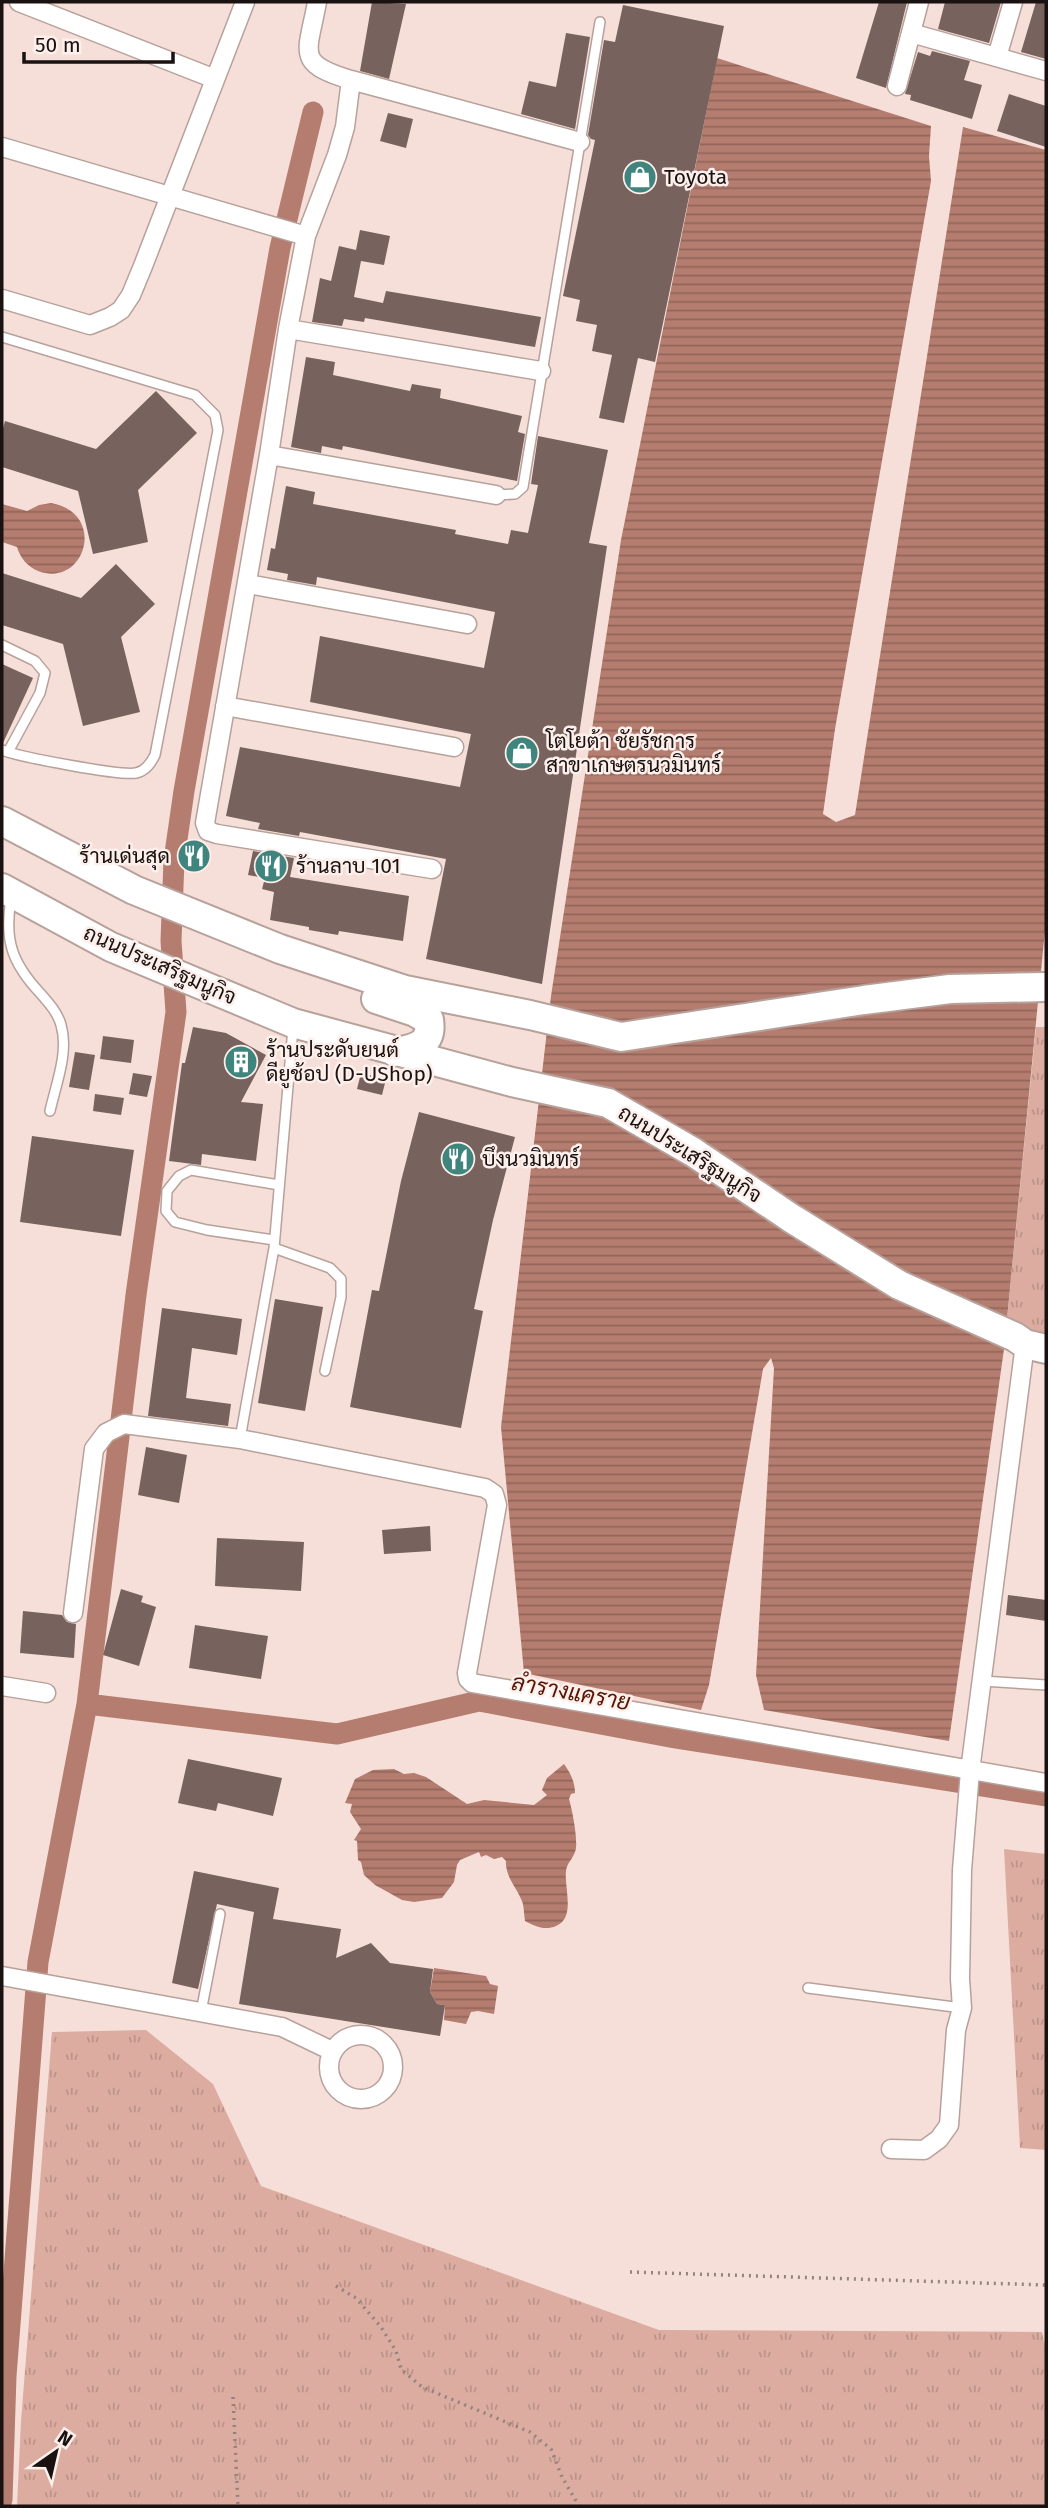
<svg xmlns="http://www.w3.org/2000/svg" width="1048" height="2508" font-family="'Fira Sans',Sarabun,sans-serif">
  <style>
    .grass { fill: url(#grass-tufts) }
    .water { fill: url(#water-rules) }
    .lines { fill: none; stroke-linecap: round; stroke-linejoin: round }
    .canal { stroke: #b57d6f; stroke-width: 21 }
    .building { fill: #77625d }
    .lane-casing { stroke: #b7a19b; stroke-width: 12 }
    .street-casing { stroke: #b7a19b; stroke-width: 21 }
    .primary-casing { stroke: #b7a19b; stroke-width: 32 }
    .path { stroke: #93837f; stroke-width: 3.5; stroke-dasharray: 2 5; stroke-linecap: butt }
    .lane { stroke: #fff; stroke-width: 9 }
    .street { stroke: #fff; stroke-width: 18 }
    .primary { stroke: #fff; stroke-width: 28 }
    .labels { text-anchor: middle; stroke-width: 5; stroke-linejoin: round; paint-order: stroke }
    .poi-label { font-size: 21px; fill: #191210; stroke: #fdefeb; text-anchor: start }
    .street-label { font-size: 21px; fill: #191210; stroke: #fdefeb }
    .water-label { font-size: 23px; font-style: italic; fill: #591503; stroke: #fdefeb }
  </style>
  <defs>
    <pattern id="grass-tufts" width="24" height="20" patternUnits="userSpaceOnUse" patternTransform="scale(1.75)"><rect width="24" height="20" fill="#dcaca0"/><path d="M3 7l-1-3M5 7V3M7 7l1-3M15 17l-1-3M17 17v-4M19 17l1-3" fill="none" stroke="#bc9389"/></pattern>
    <pattern id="water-rules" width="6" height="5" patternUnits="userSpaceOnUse" patternTransform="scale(1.75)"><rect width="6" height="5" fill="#b57d6f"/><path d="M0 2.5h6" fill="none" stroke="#92655a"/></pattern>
  </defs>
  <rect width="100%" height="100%" fill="#f7dfd9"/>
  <path class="grass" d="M1036,1027H1046V1360L1004,1349Z
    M1004,1849L1046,1854V2150L1020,2148Z
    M146,2030L213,2084L261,2186L659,2330L1042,2332L1046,2351V2506H17L21,2421L52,2032Z"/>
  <path class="water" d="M717,58L931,126L929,156L931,181L835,729L823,814L836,822L855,815L963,127L1046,150V920L1004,1349L949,1741L764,1710L756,1675L774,1368L771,1358L763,1369L709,1685L701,1710L524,1673L501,1427L551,996L621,540Z
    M51,503C108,513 85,589 38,571C28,567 20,558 17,547L2,542V504L27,511L39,505Z
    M564,1764C570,1772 575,1782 575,1793L571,1794L569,1799C572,1809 579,1843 575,1852C572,1860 567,1863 566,1871C564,1888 576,1918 556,1926C545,1931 534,1926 525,1921C524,1915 524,1909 523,1904C518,1888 505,1878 506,1861L502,1857L494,1859L486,1855L481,1857L479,1852L460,1860L457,1865L454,1882L442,1898L414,1902L402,1900L375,1885L364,1875L361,1862L358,1860L357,1841L354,1840L361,1829L350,1812L352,1804L345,1803L355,1779L373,1770L394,1769L404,1774L414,1773L426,1777L467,1804L484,1800L534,1805L547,1795L542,1790L547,1778Z
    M434,1968L486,1976L490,1984L498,1986L494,2014L478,2011L471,2012L466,2024L444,2020L445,2005L437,2004L430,1992Z"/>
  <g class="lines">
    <path class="canal" d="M87,1704L337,1734L479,1701L675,1738L1046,1796
      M2,2500L6,2376L38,1962L87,1704L136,1295L176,1012L171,941L174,860L184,791L280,248L313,112"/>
  </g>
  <path class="building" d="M372,2L406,4L389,79L360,71Z
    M879,2H907L886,88L856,78Z
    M945,2H1001L989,43L938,29Z
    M1036,2H1046V59L1021,52Z
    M623,5L724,26L655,362L638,358L624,423L599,418L612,355L592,351L597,325L576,321L580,300L563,296L595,140L591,139L588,135L604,40L615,42Z
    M566,33L590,37L575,129L521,114L529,81L556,87Z
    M932,51L970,61L964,80L982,85L972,119L910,100L911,95L905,94L918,52L930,56Z
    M1009,94L1046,106V147L997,131Z
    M388,113L413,119L406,148L380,141Z
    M360,230L390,236L384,265L361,261L354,297L383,303L386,291L541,317L535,347L365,318L364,322L344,319L342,326L312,322L320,278L331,281L339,246L356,250Z
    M306,357L335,362L333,375L410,391L412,384L441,389L440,398L522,416L518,432L525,434L517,481L343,446L342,450L322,446L321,453L291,447Z
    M156,391L197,433L138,490L148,542L93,554L78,491L2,467V432L5,421L96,449Z
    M538,436L608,450L589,543L607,546L542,984L426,959L446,859L300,832L299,836L258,829L260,823L226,816L240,747L460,787L471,734L310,702L320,636L484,668L495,612L317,577L316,585L287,580L288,574L267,570L271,548L275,549L286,486L315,492L313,504L456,530L455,534L508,544L511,530L528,533L538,485L531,484Z
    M116,564L155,604L121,637L140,712L83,726L63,644L2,625V573L81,598Z
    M2,664L33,678L3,743H2Z
    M185,844L205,846L202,868L182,865Z
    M253,851L294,858L290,877L409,896L403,941L339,931L338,935L309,930V927L270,920L274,892L262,889L265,878L248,875Z
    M193,1027L226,1033L266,1055L241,1102L263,1104L256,1161L202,1154L201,1165L169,1161L182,1063H185Z
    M103,1036L134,1040L131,1063L100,1059Z
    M75,1052L95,1055L89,1090L69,1087Z
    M133,1073L152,1076L147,1097L129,1094Z
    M361,1073L386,1079L382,1095L357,1089Z
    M95,1094L124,1098L121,1115L93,1111Z
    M419,1112L515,1137L493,1220L474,1309L483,1311L461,1428L350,1407L372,1290L379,1291L401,1181Z
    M32,1136L134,1150L121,1236L20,1222Z
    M275,1299L323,1307L305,1411L258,1403Z
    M162,1308L242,1319L237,1355L192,1348L186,1398L231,1404L228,1426L148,1416Z
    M146,1447L187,1455L179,1503L138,1495Z
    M430,1526L431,1551L384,1554L382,1530Z
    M217,1538L304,1542L301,1591L215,1586Z
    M121,1589L143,1596L141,1602L156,1607L139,1666L103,1655Z
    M1008,1595L1046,1600V1621L1006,1615Z
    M23,1611L62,1615L67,1622L76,1624L74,1658L20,1653Z
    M195,1625L268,1636L261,1679L189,1668Z
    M188,1759L282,1778L273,1816L218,1803L216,1811L178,1803Z
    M194,1871L279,1888L273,1919L341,1929L336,1958L371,1943L390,1963L433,1969L430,1992L437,2004L445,2005L440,2036L239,2004L254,1912L217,1904L198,1989L172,1983Z"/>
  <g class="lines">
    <defs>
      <path id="lane" d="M2,337L195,395L215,415L218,430L155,755C151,763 146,771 136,773C120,776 20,757 2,750
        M496,495L515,494L523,487L600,22
        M2,645L35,661L45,673L40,693L8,752
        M11,899C4,940 12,963 40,993C48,1002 58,1013 61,1025C69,1052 56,1084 50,1111
        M274,1240L207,1230L175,1222L166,1211L167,1191L179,1176L191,1170L279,1185
        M274,1248L330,1268L341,1279V1297L325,1371
        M240,1439L274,1248L293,1028
        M982,1681L1046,1685
        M808,1988L962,2008
        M201,2012L220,1914"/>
      <path id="street" d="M19,2L215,79
        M317,2C308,53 294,63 351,80L580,142
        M911,33L1046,71
        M997,57L1013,2
        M351,80L345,127L337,155L306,236L288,329L269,455L205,823L208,831L217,834L432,869
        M897,86L919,2
        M2,147L306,236
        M2,299L90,325L110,317L121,310L131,295L143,266L245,2
        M288,329L541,371
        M269,455L496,495
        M248,584L467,624
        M225,706L454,747
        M73,1613L94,1449L106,1433L124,1424L240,1439L485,1488L494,1494L497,1505L467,1673L468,1679L472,1683L1046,1783
        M2,1686L46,1693
        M2,1976L282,2027L332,2051
        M329 2067a32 32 0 1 1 64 0a32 32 0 1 1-64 0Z
        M891,2149L924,2150L939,2139L949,2125L956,2030L962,2008L960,1979L962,1870L970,1771L1025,1344"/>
      <path id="primary" d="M2,821L134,890L280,949L405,990L530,1015L621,1037L864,1000L950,989L1046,987
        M2,888L111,947L293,1023L512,1082L608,1103L693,1152L791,1218L899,1285L1015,1337L1025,1344L1046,1349
        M376,999L415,1012L429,1020C433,1044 416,1049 395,1052"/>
    </defs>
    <use href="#lane" class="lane-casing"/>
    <use href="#street" class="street-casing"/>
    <use href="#primary" class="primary-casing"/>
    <path class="path" d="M630,2272L1046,2285
      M336,2286L356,2298L381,2327L396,2351L401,2369L422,2387L530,2432L551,2449L562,2477L579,2506
      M233,2397L238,2506"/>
    <use href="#lane" class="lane"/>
    <use href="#street" class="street"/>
    <use href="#primary" class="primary"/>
  </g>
  <defs>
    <symbol id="shop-disc" viewBox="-11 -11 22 22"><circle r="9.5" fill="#3f857d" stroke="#fdefeb"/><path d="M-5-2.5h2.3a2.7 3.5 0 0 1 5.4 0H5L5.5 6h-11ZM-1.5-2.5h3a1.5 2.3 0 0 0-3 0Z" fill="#fff"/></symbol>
    <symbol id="restaurant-disc" viewBox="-11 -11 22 22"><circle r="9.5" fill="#3f857d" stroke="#fdefeb"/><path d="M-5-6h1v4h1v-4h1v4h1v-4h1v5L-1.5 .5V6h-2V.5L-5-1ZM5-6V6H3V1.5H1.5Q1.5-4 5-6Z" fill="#fff"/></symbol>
    <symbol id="building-disc" viewBox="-11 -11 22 22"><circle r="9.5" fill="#3f857d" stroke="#fdefeb"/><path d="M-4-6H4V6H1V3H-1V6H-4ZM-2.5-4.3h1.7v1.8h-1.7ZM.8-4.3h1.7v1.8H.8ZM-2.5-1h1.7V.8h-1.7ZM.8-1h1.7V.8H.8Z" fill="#fff"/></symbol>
  </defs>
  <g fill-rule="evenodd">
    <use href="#shop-disc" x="621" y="158" width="38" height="38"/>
    <use href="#shop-disc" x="503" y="734" width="38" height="38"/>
    <use href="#restaurant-disc" x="175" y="837" width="38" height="38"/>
    <use href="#restaurant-disc" x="252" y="847" width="38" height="38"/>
    <use href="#building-disc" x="222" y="1043" width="38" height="38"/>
    <use href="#restaurant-disc" x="439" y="1140" width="38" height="38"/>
  </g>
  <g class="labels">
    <g class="poi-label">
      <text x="664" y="184">Toyota</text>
      <text x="546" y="748">โตโยต้า ชัยรัชการ<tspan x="546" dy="24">สาขาเกษตรนวมินทร์</tspan></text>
      <text x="170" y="863" text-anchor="end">ร้านเด่นสุด</text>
      <text x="296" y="873">ร้านลาบ 101</text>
      <text x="266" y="1057">ร้านประดับยนต์<tspan x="266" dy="24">ดียูช้อป (D-UShop)</tspan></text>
      <text x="482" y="1166">บึงนวมินทร์</text>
    </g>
    <g class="street-label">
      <text transform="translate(160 965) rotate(24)" y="7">ถนนประเสริฐมนูกิจ</text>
      <text transform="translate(690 1154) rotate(32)" y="7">ถนนประเสริฐมนูกิจ</text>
    </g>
    <g class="water-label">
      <text transform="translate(571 1692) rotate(10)" y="8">ลำรางแคราย</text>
    </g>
  </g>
  <rect width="1048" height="2508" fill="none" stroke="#191210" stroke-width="7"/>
  <g transform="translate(56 2452) rotate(34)" stroke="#fdefeb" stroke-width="5" paint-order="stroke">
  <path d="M0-5L12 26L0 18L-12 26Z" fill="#191210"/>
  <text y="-10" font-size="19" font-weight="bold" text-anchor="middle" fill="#191210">N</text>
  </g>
  <path d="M24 52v10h149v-10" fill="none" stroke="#191210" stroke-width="3.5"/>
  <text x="35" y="52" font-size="21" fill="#191210" stroke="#fdefeb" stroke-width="5" paint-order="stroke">50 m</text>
</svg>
